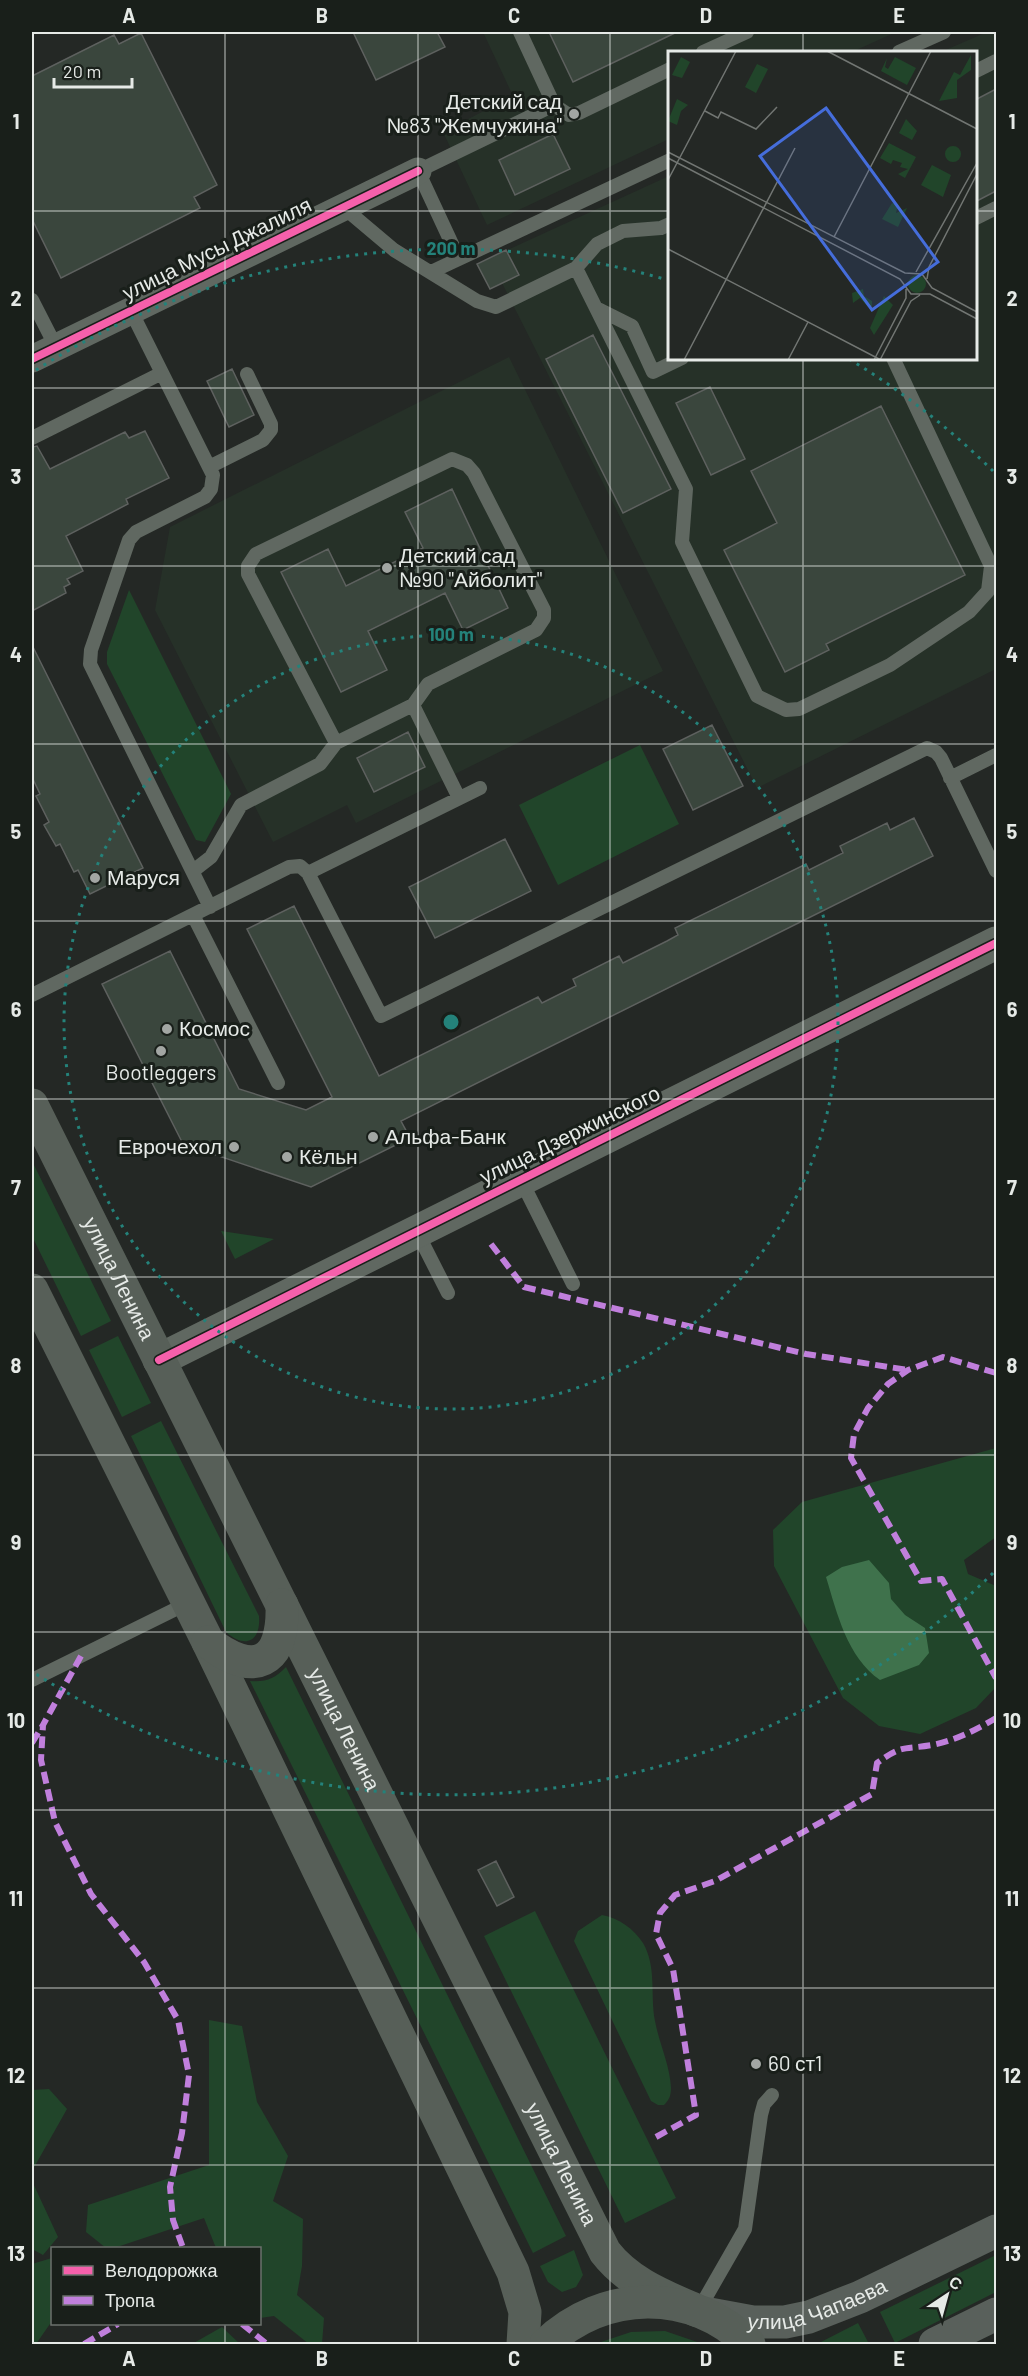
<svg xmlns="http://www.w3.org/2000/svg" width="1028" height="2376" font-family="Barlow,sans-serif">
  <style>
    .built { fill: #263128 }
    .green { fill: #21452a }
    .water { fill: #3f724c }
    .building { fill: #3a463d; stroke: #5e615f; stroke-width: 1.5 }
    .lines { fill: none; stroke-linecap: round; stroke-linejoin: round }
    .service { stroke: #606861; stroke-width: 14 }
    .minor { stroke: #606861; stroke-width: 27 }
    .tertiary { stroke: #606861; stroke-width: 33 }
    .secondary { stroke: #59605b; stroke-width: 33 }
    .primary { stroke: #575f58; stroke-width: 33 }
    .quiet { stroke: #c07fdc; stroke-width: 6; stroke-dasharray: 12 6; stroke-linecap: butt }
    .cycleway-casing { stroke: #191f1a; stroke-width: 11 }
    .cycleway { stroke: #f560ab; stroke-width: 8 }
    .grid { fill: none; stroke: #e6eae7; stroke-width: 1.5; stroke-opacity: 0.55 }
    .ring { fill: none; stroke: #24827a; stroke-width: 3; stroke-dasharray: 3 6 }
    .poi-dot { fill: #a2a6a3; stroke: #191f1a; stroke-width: 2 }
    .labels { text-anchor: middle; stroke-width: 6; stroke-linejoin: round; paint-order: stroke }
    .poi-label { font-size: 21px; fill: #e6eae7; stroke: #191f1a; text-anchor: start }
    .street-label { font-size: 21px; fill: #e6eae7; stroke: #191f1a }
    .inset-road { fill: none; stroke: #727673; stroke-width: 1.5 }
    .view { fill: #456ddb; fill-opacity: 0.15; stroke: #456ddb; stroke-width: 3 }
    .inset-edge { fill: none; stroke: #e6eae7; stroke-width: 3 }
    .centre { fill: #24827a; stroke: #191f1a; stroke-width: 3 }
    .ring-label { font-size: 18px; text-anchor: middle; font-weight: bold; fill: #24827a; stroke: #191f1a; stroke-width: 6; stroke-linejoin: round; paint-order: stroke }
    .neatline { fill: none; stroke: #e6eae7; stroke-width: 2 }
    .grid-label { font-size: 20px; text-anchor: middle; font-weight: bold; fill: #e6eae7 }
  </style>
  <rect width="100%" height="100%" fill="#242825"/>
  <path class="built" d="M483,32H896L852,52H670L669,139L487,225L443,132L513,96Z
    M987,32H996V669L757,788L502,283L490,289L477,264L669,176L670,358H976V52H941Z
    M509,357L663,671L356,823L347,805L273,842L155,610L170,527Z"/>
  <path class="green" d="M129,590L231,794L205,842L196,840L107,664V652Z
    M640,745L679,824L558,885L519,805Z
    M32,1161L111,1321L81,1336L32,1236Z
    M221,1231L274,1239L235,1259Z
    M118,1336L151,1403L122,1417L89,1350Z
    M161,1421L259,1616C261,1642 245,1649 226,1632L131,1436Z
    M996,1448V1537L964,1560L968,1574L996,1586V1687L976,1708L920,1734L879,1726L843,1698L774,1566L773,1530L802,1502Z
    M286,1667L566,2236L533,2253L250,1681C267,1682 274,1679 286,1667Z
    M535,1911L676,2198L625,2223L484,1936Z
    M602,1915C619,1918 634,1929 643,1943C657,1967 650,1995 655,2021C659,2043 670,2065 671,2088C671,2096 669,2100 664,2105H658L651,2101L574,1941L578,1931Z
    M209,2020L242,2026L257,2102L288,2156L273,2201L303,2219L302,2266L297,2295L324,2318L322,2344H309L274,2316L260,2318V2248H216L204,2218L114,2248H106L86,2232L88,2205L209,2165Z
    M49,2089L67,2109L32,2171V2090Z
    M32,2181L58,2237L43,2255L32,2249Z
    M574,2250L583,2275L576,2287L562,2292L548,2282L540,2266Z
    M996,2255V2292L895,2343L880,2312Z
    M52,2258V2321L36,2344L32,2342V2264Z
    M858,2323L869,2344H816L819,2343Z
    M222,2327L240,2344H192Z
    M665,2331L703,2344H595L631,2332Z"/>
  <path class="water" d="M869,1560L889,1583L891,1599L905,1615L925,1628L929,1653L919,1665L880,1680C847,1657 837,1613 826,1577L842,1567Z"/>
  <path class="building" d="M353,32H437L445,47L376,80Z
    M549,32H677L573,82Z
    M141,33L217,185L194,197L200,208L61,278L32,219V76L114,35L119,44Z
    M996,89V191L975,202V100Z
    M553,134L570,169L515,195L499,160Z
    M506,250L519,275L490,289L477,264Z
    M593,335L671,489L623,513L546,359Z
    M232,369L254,415L229,427L207,381Z
    M710,387L745,459L711,475L676,403Z
    M881,406L965,575L826,644L829,650L785,672L724,550L777,523L751,471Z
    M145,431L169,478L126,499L128,504L66,536L83,571L67,579L70,584L64,587L66,593L32,611V447L37,446L50,469L125,432L129,438Z
    M452,489L508,608L463,630L445,593L368,631L387,670L341,692L281,572L328,549L346,586L423,548L405,512Z
    M32,645L143,868L90,894L78,870L74,872L60,844L56,846L44,825L49,822L36,796L40,794L32,777Z
    M712,725L743,786L693,810L663,749Z
    M408,732L425,767L374,792L357,758Z
    M914,818L933,856L401,1121L410,1138L311,1187L183,1144L102,984L170,951L239,1089L306,1110L332,1097L247,929L294,906L379,1076L538,997L542,1003L576,986L573,979L619,956L623,963L667,941L678,935L675,928L806,864L809,870L843,853L840,846L887,823L890,830Z
    M505,839L531,891L435,938L409,887Z
    M496,1861L514,1897L497,1906L478,1870Z"/>
  <g class="lines">
    <path class="service" d="M520,32L554,105
      M703,52L747,32
      M899,52L944,32
      M976,71L996,61
      M343,207L394,250L477,301L496,307L576,268L597,244L623,231L661,228L670,224
      M976,218L996,208
      M459,259L418,171L554,105L569,115L579,113L670,69
      M576,268L686,489L682,542L757,696L786,710L799,709L890,665L969,612L988,591L991,566L893,358
      M431,272L670,160
      M32,300L56,347
      M596,308L632,326L653,372L682,358
      M131,311L213,475L211,489L205,497L136,532L129,540L91,650L90,664L210,907
      M32,438L162,373
      M209,467L263,440L271,430V424L247,374
      M413,705L459,798
      M950,778L996,755
      M193,871L211,857L241,805L320,764L336,743L413,705L428,684L536,630L544,618V610L474,473L467,465L452,459L256,554L248,566V574L336,743
      M308,873L480,788
      M193,915L278,1083
      M32,995L289,867L300,866L308,873L381,1016L927,748L936,752L941,758L996,871
      M521,1180L573,1284
      M417,1232L448,1293
      M32,1680L188,1603
      M698,2311L745,2229L761,2115L764,2104L772,2095"/>
    <path class="minor" d="M32,359L418,171"/>
    <path class="tertiary" d="M159,1360L996,943"/>
    <g class="secondary">
      <path id="s1" d="M704,2313L753,2322H785L809,2317L860,2297L996,2231"/>
      <path d="M935,2344L996,2314"/>
    </g>
    <g class="primary">
      <path id="s2" d="M32,1105L605,2252C629,2283 664,2296 698,2311"/>
      <path d="M32,1290L208,1642L513,2272L525,2312L523,2344"/>
      <path d="M208,1642C254,1678 284,1664 282,1605"/>
      <path d="M546,2344C603,2289 692,2287 749,2344"/>
    </g>
    <path class="quiet" d="M491,1244L524,1287L806,1354L908,1370
      M996,1373L943,1357L908,1370L888,1384L868,1408L854,1434L851,1458L921,1581L942,1579L996,1678
      M81,1656L43,1725L41,1760L55,1822L91,1894L144,1962L178,2020L189,2075L182,2133L170,2187L173,2220L183,2248
      M32,1743L43,1725
      M656,2137L696,2115L673,1969L656,1934L660,1913L675,1895L715,1881L872,1794L877,1763C903,1744 903,1750 932,1745C954,1741 978,1729 996,1718
      M242,2324L267,2344
      M84,2344L118,2324"/>
    <defs>
      <path id="cycleway" d="M32,359L418,171
        M159,1360L996,943"/>
    </defs>
    <use href="#cycleway" class="cycleway-casing"/>
    <use href="#cycleway" class="cycleway"/>
  </g>
  <path class="grid" d="M225,32V2248M418,32V2344M610,32V2344M803,32V52M32,211H670M976,211H996M803,358V2344M32,388H996M32,566H996M32,744H996M32,921H996M32,1099H996M32,1277H996M32,1455H996M32,1632H996M32,1810H996M32,1988H996M32,2165H996M225,2324V2344"/>
  <g class="ring">
    <circle cx="451" cy="1022" r="387"/>
    <path d="M993 1573A773 773 0 0 1 36 1674M36 370A773 773 0 0 1 664 279M849 359A773 773 0 0 1 993 471"/>
  </g>
  <g class="poi-dot">
    <circle cx="574" cy="114" r="6"/>
    <circle cx="387" cy="568" r="6"/>
    <circle cx="95" cy="878" r="6"/>
    <circle cx="167" cy="1029" r="6"/>
    <circle cx="161" cy="1051" r="6"/>
    <circle cx="373" cy="1137" r="6"/>
    <circle cx="234" cy="1147" r="6"/>
    <circle cx="287" cy="1157" r="6"/>
    <circle cx="756" cy="2064" r="6"/>
  </g>
  <g class="labels">
    <g class="poi-label">
      <text x="562" y="109" text-anchor="end">Детский сад<tspan x="562" dy="24">№83 "Жемчужина"</tspan></text>
      <text x="399" y="563">Детский сад<tspan x="399" dy="24">№90 "Айболит"</tspan></text>
      <text x="107" y="885">Маруся</text>
      <text x="179" y="1036">Космос</text>
      <text x="161" y="1080" text-anchor="middle">Bootleggers</text>
      <text x="385" y="1144">Альфа-Банк</text>
      <text x="222" y="1154" text-anchor="end">Еврочехол</text>
      <text x="299" y="1164">Кёльн</text>
      <text x="768" y="2071">60 ст1</text>
    </g>
    <g class="street-label">
      <text transform="translate(217 249) rotate(-26)" y="7">улица Мусы Джалиля</text>
      <text transform="translate(570 1135) rotate(-26)" y="7">улица Дзержинского</text>
      <text dy="7" stroke="none"><textPath href="#s2" startOffset="194">улица Ленина</textPath></text>
      <text dy="7" stroke="none"><textPath href="#s2" startOffset="698">улица Ленина</textPath></text>
      <text dy="7" stroke="none"><textPath href="#s2" startOffset="1184">улица Ленина</textPath></text>
      <text dy="7" stroke="none"><textPath href="#s1" startOffset="117">улица Чапаева</textPath></text>
    </g>
  </g>
  <g transform="translate(668 51)">
    <rect width="309" height="309" fill="#242825"/>
    <path d="M303,4V19L289,29V47L271,50L286,21L292,24ZM13,6L22,11L14,27L4,24ZM227,6L248,17L239,34L213,20L219,7L217,16L220,18ZM89,13L100,18L88,42L77,36ZM9,48L20,54L13,60L9,74L0,70ZM238,68L249,80L244,89L231,82ZM221,92L248,106L237,127L230,123L240,118L232,116L234,112L225,109L223,113L212,107ZM277 103a8 8 0 1 1 16 0a8 8 0 1 1-16 0ZM264,114L283,124L275,146L253,134ZM224,152L230,154L228,162L239,157L230,176L214,168ZM240 233a9 9 0 1 1 18 0a9 9 0 1 1-18 0ZM195,238L196,245L204,250V255L200,256L192,247L185,252L184,242ZM216,245L225,254L206,284L202,277Z" fill="#21452a"/>
    <path class="inset-road" d="M159,0L309,78M37,60L50,67L53,61L88,78L109,56M0,101L237,222L254,223L264,237L309,261M0,107L232,228L243,243H262L309,268M0,129L68,0M166,186L263,0M0,198L213,309M248,221L309,112M259,228L261,216L309,123M16,309L127,97M120,309L140,271M206,309L238,247V238M212,309L243,250L252,244"/>
    <path class="view" d="M158,57L270,211L204,259L92,105Z"/>
    <rect width="309" height="309" class="inset-edge"/>
  </g>
  <circle cx="451" cy="1022" r="9" class="centre"/>
  <g class="ring-label">
    <text x="451" y="255">200 m</text>
    <text x="451" y="641">100 m</text>
  </g>
  <rect width="1028" height="2376" fill="none" stroke="#191f1a" stroke-width="66"/>
  <rect x="51" y="2247" width="210" height="78" fill="#191f1a" stroke="#6b706c" stroke-width="1.5"/>
  <rect x="63" y="2266" width="30" height="9" fill="#f560ab" stroke="#6b706c" stroke-width="1.5"/>
  <text x="105" y="2277" font-size="18" fill="#e6eae7">Велодорожка</text>
  <rect x="63" y="2296" width="30" height="9" fill="#c07fdc" stroke="#6b706c" stroke-width="1.5"/>
  <text x="105" y="2307" font-size="18" fill="#e6eae7">Тропа</text>
  <g transform="translate(947 2295) rotate(36)" stroke="#191f1a" stroke-width="4.5" paint-order="stroke">
  <path d="M0-4.5L10 22L0 15L-10 22Z" fill="#e6eae7"/>
  <text y="-9" font-size="16" font-weight="bold" text-anchor="middle" fill="#e6eae7">С</text>
  </g>
  <path d="M54 78v9h78v-9" fill="none" stroke="#e6eae7" stroke-width="3"/>
  <text x="63" y="78" font-size="18" fill="#e6eae7" stroke="#191f1a" stroke-width="4.5" paint-order="stroke">20 m</text>
  <rect x="33" y="33" width="962" height="2310" class="neatline"/>
  <g class="grid-label">
    <text x="129" y="23">A</text>
    <text x="322" y="23">B</text>
    <text x="514" y="23">C</text>
    <text x="706" y="23">D</text>
    <text x="899" y="23">E</text>
    <text x="16" y="129">1</text>
    <text x="1012" y="129">1</text>
    <text x="16" y="306">2</text>
    <text x="1012" y="306">2</text>
    <text x="16" y="484">3</text>
    <text x="1012" y="484">3</text>
    <text x="16" y="662">4</text>
    <text x="1012" y="662">4</text>
    <text x="16" y="839">5</text>
    <text x="1012" y="839">5</text>
    <text x="16" y="1017">6</text>
    <text x="1012" y="1017">6</text>
    <text x="16" y="1195">7</text>
    <text x="1012" y="1195">7</text>
    <text x="16" y="1373">8</text>
    <text x="1012" y="1373">8</text>
    <text x="16" y="1550">9</text>
    <text x="1012" y="1550">9</text>
    <text x="16" y="1728">10</text>
    <text x="1012" y="1728">10</text>
    <text x="16" y="1906">11</text>
    <text x="1012" y="1906">11</text>
    <text x="16" y="2083">12</text>
    <text x="1012" y="2083">12</text>
    <text x="16" y="2261">13</text>
    <text x="1012" y="2261">13</text>
    <text x="129" y="2366">A</text>
    <text x="322" y="2366">B</text>
    <text x="514" y="2366">C</text>
    <text x="706" y="2366">D</text>
    <text x="899" y="2366">E</text>
  </g>
</svg>
